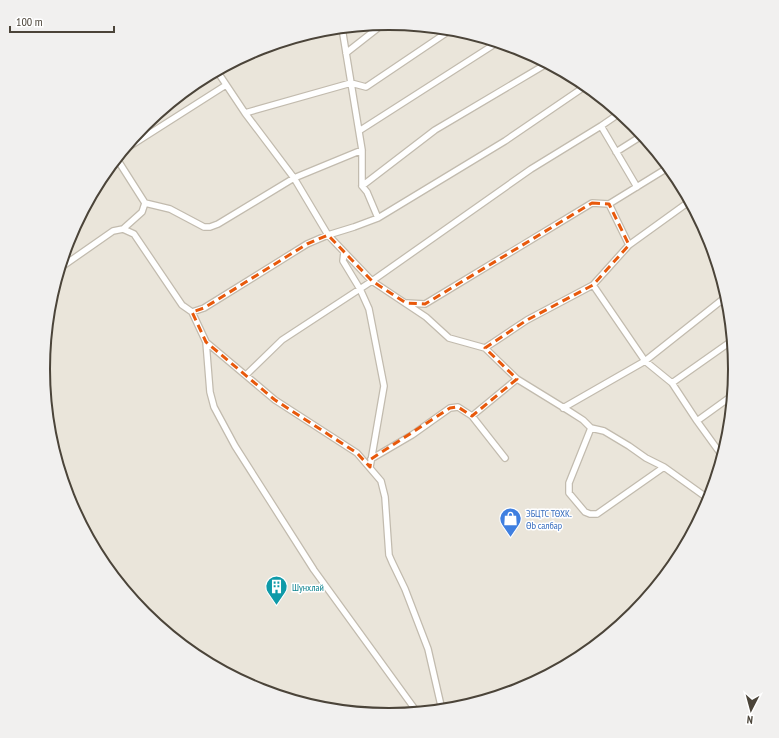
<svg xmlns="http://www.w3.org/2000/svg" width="779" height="738" font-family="'PT Sans Narrow',sans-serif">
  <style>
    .residential { fill: #eae5da }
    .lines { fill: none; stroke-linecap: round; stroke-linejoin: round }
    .street-casing { stroke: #c2bbae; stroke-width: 8 }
    .street { stroke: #fff; stroke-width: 5.5 }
    .marked { fill: none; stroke: #e8590c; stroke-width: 3; stroke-dasharray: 8 5; stroke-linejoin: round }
    .labels { text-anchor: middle; stroke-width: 3; stroke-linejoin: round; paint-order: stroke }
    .shop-label { font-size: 10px; fill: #366cbe; stroke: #fff; text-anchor: start }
    .culture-label { font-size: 10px; fill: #0d838f; stroke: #fff; text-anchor: start }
    .rim { fill: none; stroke: #4b4439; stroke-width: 2 }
  </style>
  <rect width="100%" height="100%" fill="#f6f3ec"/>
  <path class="residential" d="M45 369a345 345 0 1 1 690 0a345 345 0 1 1-690 0Z"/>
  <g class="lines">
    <defs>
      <path id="street" d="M342,28L362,150V186L367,192L378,218
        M346,53L383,24
        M217,71L245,113L294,178L328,235L372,281L426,317L449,338L485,348L517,379L569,411L583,420L591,428L604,431L629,446L646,458L664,467L597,514H590L585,512L569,493V483L591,428
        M245,113L351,83L366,87L452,29
        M601,126L637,187
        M359,131L498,42
        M124,150L226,85
        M616,152L643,135
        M117,159L145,203L142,212L123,229
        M362,186L435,130L548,63
        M145,203L170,209L204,227H210L218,224L294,178L362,150
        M609,204L629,245
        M344,252L343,261L360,289L369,309L384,386L370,467
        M60,268L113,231L123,229L134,234L182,305L192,312L204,308L307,244L328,235L354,227L378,218L505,141L587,85
        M593,285L645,361L672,383L697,421
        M407,303L425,304L592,203L609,204L669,167
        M192,312L206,342L210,392L214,407L235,446L314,570L417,712
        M206,342L275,400L357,453L381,481L385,497L389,555L392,562L405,589L428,649L442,710
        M485,348L527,320L593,285L629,245L690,201
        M246,375L282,340L372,281L531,169L601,126L620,113
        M672,383L733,340
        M563,408L645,361L727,296
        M472,416L517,379
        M723,457L697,421L733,395
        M371,459L412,435L450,408L458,407L472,416L505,458
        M664,467L710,500
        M679,557H680"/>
    </defs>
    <use href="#street" class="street-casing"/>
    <use href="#street" class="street"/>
  </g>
  <path class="marked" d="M592,203L609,204L629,245L593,285L527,320L485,348L517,379L472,416L458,407L450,408L371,459L370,467L357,453L275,400L206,342L192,312L204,308L307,244L328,235L372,281L406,303L425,304Z"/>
  <defs>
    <symbol id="shop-pin" viewBox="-11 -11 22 30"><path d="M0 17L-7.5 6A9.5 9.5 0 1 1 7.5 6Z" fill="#3f7fe0" stroke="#fff"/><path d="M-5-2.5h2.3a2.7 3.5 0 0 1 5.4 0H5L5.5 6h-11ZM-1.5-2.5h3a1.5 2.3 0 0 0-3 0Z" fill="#fff"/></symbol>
    <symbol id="building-pin" viewBox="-11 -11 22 30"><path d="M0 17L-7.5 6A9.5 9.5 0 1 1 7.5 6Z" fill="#0f9aa8" stroke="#fff"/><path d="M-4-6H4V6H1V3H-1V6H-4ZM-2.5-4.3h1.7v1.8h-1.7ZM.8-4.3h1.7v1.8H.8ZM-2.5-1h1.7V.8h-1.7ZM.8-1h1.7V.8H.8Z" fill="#fff"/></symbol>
  </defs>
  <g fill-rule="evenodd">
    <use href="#shop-pin" x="498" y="506" width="25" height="34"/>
    <use href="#building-pin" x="264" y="574" width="25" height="34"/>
  </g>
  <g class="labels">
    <g class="shop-label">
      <text x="526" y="517">ЭБЦТС ТӨХК.<tspan x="526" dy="12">ӨЬ салбар</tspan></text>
    </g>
    <g class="culture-label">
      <text x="292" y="591">Шунхлай</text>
    </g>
  </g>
  <path d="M0 0H779V738H0ZM50 369a339 339 0 1 1 678 0a339 339 0 1 1-678 0Z" fill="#f1f0ef" fill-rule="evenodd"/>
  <path class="rim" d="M50 369a339 339 0 1 1 678 0a339 339 0 1 1-678 0Z"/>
  <g transform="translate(751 710) rotate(186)" stroke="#ffffff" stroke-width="3" paint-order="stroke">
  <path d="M0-3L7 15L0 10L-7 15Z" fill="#4b4439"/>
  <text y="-6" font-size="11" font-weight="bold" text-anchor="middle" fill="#4b4439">N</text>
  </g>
  <path d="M10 26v6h104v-6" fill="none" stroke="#4b4439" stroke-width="2"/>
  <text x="16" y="26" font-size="12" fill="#4b4439" stroke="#ffffff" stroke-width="3" paint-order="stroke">100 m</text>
</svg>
